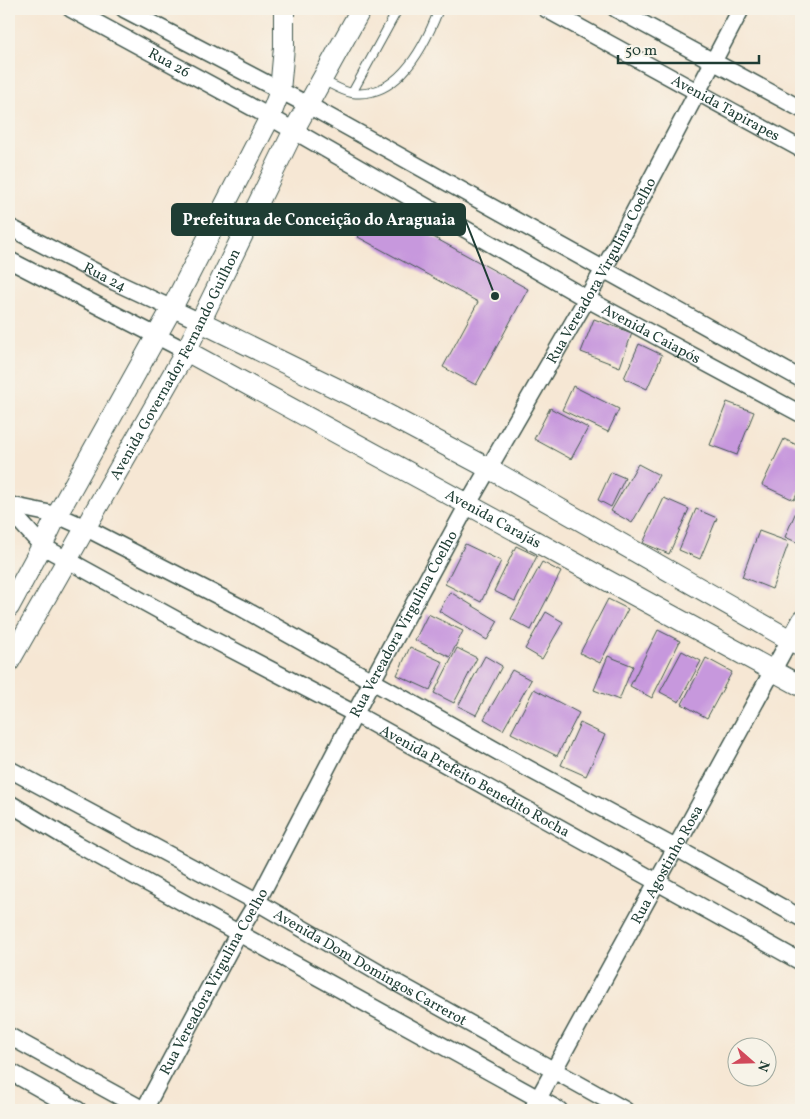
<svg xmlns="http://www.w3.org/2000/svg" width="810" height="1119" font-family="Vollkorn,serif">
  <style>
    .building { fill: #c798dd }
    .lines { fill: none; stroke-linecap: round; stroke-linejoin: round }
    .service-casing { stroke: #3f564c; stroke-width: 10 }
    .minor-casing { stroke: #3f564c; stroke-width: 19 }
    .tertiary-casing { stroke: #3f564c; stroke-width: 22 }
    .service { stroke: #fff; stroke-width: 8 }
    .minor { stroke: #fff; stroke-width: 16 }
    .tertiary { stroke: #fff; stroke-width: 20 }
    .labels { text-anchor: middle; stroke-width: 5; stroke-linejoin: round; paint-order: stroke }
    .street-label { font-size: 15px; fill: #1f3d34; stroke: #f7f3e8 }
    .leader { fill: none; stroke: #1f3d34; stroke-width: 2 }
    .callout-dot { fill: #1f3d34; stroke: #f7f3e8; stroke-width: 2 }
    .callout { fill: #1f3d34; stroke: #1f3d34; stroke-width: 2 }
    .callout-label { font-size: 16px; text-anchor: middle; font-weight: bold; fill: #fff }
  </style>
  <rect width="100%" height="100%" fill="#f7f3e8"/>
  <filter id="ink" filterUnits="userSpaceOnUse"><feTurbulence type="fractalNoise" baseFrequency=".02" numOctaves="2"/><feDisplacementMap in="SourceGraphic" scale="10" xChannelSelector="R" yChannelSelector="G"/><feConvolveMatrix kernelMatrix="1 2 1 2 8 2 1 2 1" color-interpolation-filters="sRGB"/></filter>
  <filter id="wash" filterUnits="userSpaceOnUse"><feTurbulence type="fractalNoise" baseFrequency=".0096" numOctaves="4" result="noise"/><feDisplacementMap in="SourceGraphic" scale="20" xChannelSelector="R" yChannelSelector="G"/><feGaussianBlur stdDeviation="1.12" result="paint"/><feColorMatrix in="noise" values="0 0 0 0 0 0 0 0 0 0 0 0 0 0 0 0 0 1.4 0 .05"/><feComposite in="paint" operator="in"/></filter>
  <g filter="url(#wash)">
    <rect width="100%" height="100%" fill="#f6e7d4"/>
    <g id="blocks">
      <path class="building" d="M375,205L528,289L476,385L443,367L478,302L358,237Z
        M594,319L632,333L620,367L581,352Z
        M639,344L662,355L647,389L624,378Z
        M573,386L619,409L608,432L562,410Z
        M727,402L754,412L737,455L710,445Z
        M550,408L588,428L571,459L534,439Z
        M784,439L801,447V486L794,500L762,485Z
        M638,464L659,475L632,523L611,511Z
        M611,472L625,478L611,507L598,500Z
        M664,498L689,509L669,554L643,543Z
        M798,507L801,508V544L785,537Z
        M696,509L717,518L700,559L679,550Z
        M759,531L789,542L772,589L742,577Z
        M465,544L501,561L481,602L445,584Z
        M516,546L537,556L515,601L494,591Z
        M542,562L561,572L531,630L511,619Z
        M450,592L498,621L487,640L439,611Z
        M608,599L628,609L600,663L580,653Z
        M546,612L563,622L542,659L525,649Z
        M428,614L463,631L450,657L415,640Z
        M658,630L680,641L652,698L630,686Z
        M410,647L443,662L430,690L397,675Z
        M457,648L477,658L454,703L434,693Z
        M682,651L701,661L679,702L660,692Z
        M485,656L502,666L476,715L458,706Z
        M608,656L633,666L619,700L594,690Z
        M706,658L732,672L707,718L682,704Z
        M512,670L531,680L503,730L484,719Z
        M534,689L579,713L557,756L511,733Z
        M580,723L605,735L586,776L561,765Z"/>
    </g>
  </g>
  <g filter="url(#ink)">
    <use href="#blocks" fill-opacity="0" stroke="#3f564c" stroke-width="1"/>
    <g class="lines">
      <defs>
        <path id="service" d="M324,81C333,85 342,91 352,93C399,99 425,46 439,9
          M352,93L398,9"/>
        <g id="minor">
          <path id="s1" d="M71,9L270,117L587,299L801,414"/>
          <path d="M124,9L308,105L801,379"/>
          <path id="s2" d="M546,9L801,149"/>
          <path d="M616,9L801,109"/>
          <path id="s3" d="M9,227L115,282L201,322"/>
          <path d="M9,260L186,351"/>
          <path d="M9,505L57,515L86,528L240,607L529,769L676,848L801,918"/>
          <path id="s4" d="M9,509L42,546L204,635L355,714L801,962"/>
          <path id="s5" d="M9,769L257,902L379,973L625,1110"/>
          <path d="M9,803L77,844L559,1110"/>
          <path d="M9,1036L144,1110"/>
          <path d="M9,1071L78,1110"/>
          <path id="s6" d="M144,1110L239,932L257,902L372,681L468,504L604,269L741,9"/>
          <path id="s7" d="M532,1110L801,619"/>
        </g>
        <g id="tertiary">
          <path d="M201,322L360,400L490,469L801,646"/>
          <path id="s8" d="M186,351L801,686"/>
          <path d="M9,607L42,546L57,515L172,308L270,117L280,91L284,47V9"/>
          <path id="s9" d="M9,662L186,351L294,130L361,9"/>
        </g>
      </defs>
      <use href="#service" class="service-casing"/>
      <use href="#minor" class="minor-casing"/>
      <use href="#tertiary" class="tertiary-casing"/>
      <use href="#service" class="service"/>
      <use href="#minor" class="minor"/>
      <use href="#tertiary" class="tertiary"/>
    </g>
  </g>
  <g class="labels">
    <g class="street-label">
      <text dy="5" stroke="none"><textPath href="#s1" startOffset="112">Rua 26</textPath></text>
      <text dy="5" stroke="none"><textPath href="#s2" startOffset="205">Avenida Tapirapes</textPath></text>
      <text dy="5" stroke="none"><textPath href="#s6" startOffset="956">Rua Vereadora Virgulina Coelho</textPath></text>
      <text dy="5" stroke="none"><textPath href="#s3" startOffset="108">Rua 24</textPath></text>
      <text dy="5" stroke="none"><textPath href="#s1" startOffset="665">Avenida Caiapós</textPath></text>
      <text dy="5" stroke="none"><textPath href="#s9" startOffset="341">Avenida Governador Fernando Guilhon</textPath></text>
      <text dy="5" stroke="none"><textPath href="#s8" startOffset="350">Avenida Carajás</textPath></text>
      <text dy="5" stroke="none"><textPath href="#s6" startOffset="551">Rua Vereadora Virgulina Coelho</textPath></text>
      <text dy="5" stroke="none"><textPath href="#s4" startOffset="542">Avenida Prefeito Benedito Rocha</textPath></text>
      <text dy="5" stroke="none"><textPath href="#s7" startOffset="280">Rua Agostinho Rosa</textPath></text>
      <text dy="5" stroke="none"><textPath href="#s5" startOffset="412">Avenida Dom Domingos Carrerot</textPath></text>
      <text dy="5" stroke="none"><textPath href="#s6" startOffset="146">Rua Vereadora Virgulina Coelho</textPath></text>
    </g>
  </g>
  <path class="leader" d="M495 296L465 219"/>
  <circle class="callout-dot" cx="495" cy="296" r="5"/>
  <rect class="callout" x="172" y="204" width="293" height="31" rx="5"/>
  <g class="callout-label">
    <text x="319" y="225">Prefeitura de Conceição do Araguaia</text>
  </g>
  <rect width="810" height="1119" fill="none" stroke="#f7f3e8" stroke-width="30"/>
  <g transform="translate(752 1062) rotate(110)"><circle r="24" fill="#f7f3e8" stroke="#a1aaa0"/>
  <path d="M0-4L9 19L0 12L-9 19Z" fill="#d1495b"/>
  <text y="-8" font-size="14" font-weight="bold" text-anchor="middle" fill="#1f3d34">N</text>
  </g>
  <path d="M618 55v8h141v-8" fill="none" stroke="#1f3d34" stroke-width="2.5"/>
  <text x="625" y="55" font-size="15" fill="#1f3d34" stroke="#f7f3e8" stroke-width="4" paint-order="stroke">50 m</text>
</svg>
